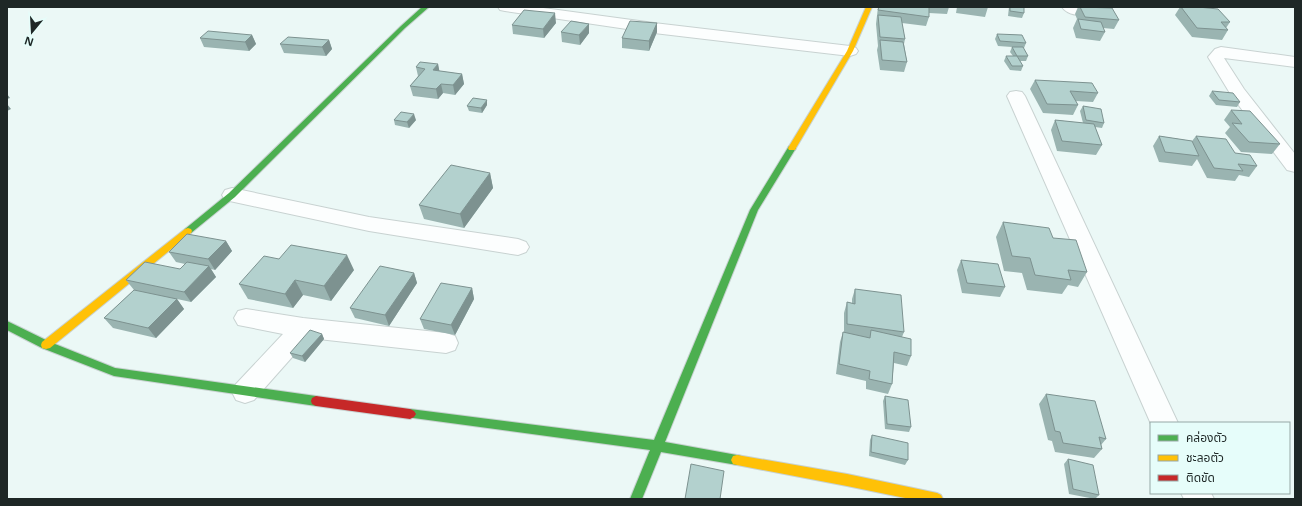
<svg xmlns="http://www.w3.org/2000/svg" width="1302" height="506" font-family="Georgia,'Noto Sans Thai',serif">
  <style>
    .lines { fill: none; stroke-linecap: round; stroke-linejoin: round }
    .street-casing { stroke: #c8d2d1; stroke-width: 2 }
    .fast-casing { stroke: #c8d2d1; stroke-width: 2 }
    .slow-casing { stroke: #c8d2d1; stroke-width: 2 }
    .jam-casing { stroke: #c8d2d1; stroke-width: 2 }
    .street { fill: #fcfefe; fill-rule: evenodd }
    .fast { fill: #4caf50; fill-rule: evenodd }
    .slow { fill: #ffc107; fill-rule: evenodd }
    .jam { fill: #c62828; fill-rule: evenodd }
    .wall { fill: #9ab4b1 }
    .shaded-wall { fill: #7d9290 }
    .building { fill: #b3d1ce; stroke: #7d9290 }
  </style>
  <rect width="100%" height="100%" fill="#ebf8f6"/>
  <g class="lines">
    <defs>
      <path id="street" d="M498,7H536L654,23L850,46L856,48L858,51L856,54L850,56L654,33L505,11L500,10Z
        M1062,7H1080L1084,11L1082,14C1075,16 1066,13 1062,7Z
        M1221,47L1295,57V67L1224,58L1244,89L1295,154V172L1287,170L1231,95L1208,57L1215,49Z
        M1016,91L1022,92L1025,96L1178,423H1151V424L1007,96L1010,92Z
        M232,188L369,217L518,239L526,242L529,247L526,252L518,255L369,231L225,200L222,195L225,190Z
        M246,309L303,318L446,333L455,336L458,343L455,350L446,353L309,338L254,400L245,403L236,400L232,392L236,384L283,334L238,325L234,318L238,311Z
        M1181,493H1211L1214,499H1184Z"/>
      <path id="fast" d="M422,7H429L405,28L235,197L191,233H185L184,231L185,229L229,193L401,26Z
        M789,146H795L796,148L758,210L665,442L737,455L741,456L743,460L741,464L737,465L661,452L642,499H630L650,450L406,417L404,414L406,411L410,409L654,440L750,210Z
        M7,321L50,342L115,368L316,396L320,398L321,401L320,404L316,406L114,376L42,348L7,330Z"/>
      <path id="slow" d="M866,7H872L853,51L796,148L795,150H789L788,148L847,51Z
        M188,228L191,229L192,231L191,233L50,348L46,349L42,348L41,345L42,342L185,229Z
        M737,455L847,474L937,493L941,495L943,499H910L847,486L737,465L733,464L731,460L733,456Z"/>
      <path id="jam" d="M316,396L410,409L414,411L416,414L414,417L410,419L316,406L312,404L311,401L312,398Z"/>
    </defs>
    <use href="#street" class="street-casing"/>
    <use href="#fast" class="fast-casing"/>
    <use href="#slow" class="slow-casing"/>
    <use href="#jam" class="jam-casing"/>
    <use href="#street" class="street"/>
    <use href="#fast" class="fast"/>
    <use href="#slow" class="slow"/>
    <use href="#jam" class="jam"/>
  </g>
  <path class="wall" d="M878,7H949L947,14L929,13V17L926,26L902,23L905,39L904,44L907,62L904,72L880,70L877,50L878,46L876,24Z
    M957,7H988L985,17L956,13Z
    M1009,7H1024V13L1022,18L1008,16Z
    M1078,7H1104L1119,20L1114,29L1103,28L1105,32L1100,41L1076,38L1073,28L1077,19L1075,14Z
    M1180,7H1198L1230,22L1226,28L1228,30L1222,40L1192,37L1175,15Z
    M556,23L544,38L513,34L512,25Z
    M657,23V32L649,51L622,48V38Z
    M561,32L589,33L580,45L562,42Z
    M997,34L1026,43L1024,48H1023L1028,56L1026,61H1020L1023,66L1021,71L1010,70L1004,61L1006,56H1013L1010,52L1012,47L998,46L995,39Z
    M252,35L256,44L249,51L204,47L200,38Z
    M329,40L332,49L326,56L284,53L280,44Z
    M438,64L439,71L462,74L464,84L455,95L443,93L438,99L413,96L410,86L418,76L416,67Z
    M1035,80L1098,93L1093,102L1076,101L1078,105L1073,115L1043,113L1030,89Z
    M1212,91L1240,102L1237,107L1216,105L1209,96Z
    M487,105L482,113L469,111L467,106Z
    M1083,106L1104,123L1102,128L1095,127L1102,145L1096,155L1057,151L1051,130L1055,120L1083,123L1080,111Z
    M1231,110L1280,144L1272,154L1241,152L1225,133L1230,127L1224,120Z
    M394,120H416L409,128L395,125Z
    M1159,136L1192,141L1196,136L1235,153L1257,166L1249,177L1239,175L1235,181L1207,178L1197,159L1192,166L1159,162L1153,146Z
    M490,173L493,188L464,228L424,219L419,205Z
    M1003,222L1053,238L1087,272L1078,287L1068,285L1062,294L1027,290L1022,273L1004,271L996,237Z
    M226,241L232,251L215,270L211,269L216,277L191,302L177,299L184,309L156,338L113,328L104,318L134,290L126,280L180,269L185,264L176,262L169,252Z
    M279,259L354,270L331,301L303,295L293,308L248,299L239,284Z
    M961,260L1005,287L1000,297L962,293L957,270Z
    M414,273L417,283L389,326L355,318L350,308Z
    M472,288L474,299L455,335L424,329L420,319Z
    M855,289L904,332L902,337L911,356L907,366L894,363L892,384L888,394L866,389V381L836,374L840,342L843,332H844V313L847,302L852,303V299Z
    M322,334L324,339L305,362L293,358L290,353Z
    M1046,394L1106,439L1101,445L1102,449L1094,458L1055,452L1052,441L1048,440L1039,404Z
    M885,396L911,427L909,432L885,429L883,401Z
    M872,435L908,460L905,465L869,456L870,440Z
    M1068,459L1099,495L1095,499L1069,494L1064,464Z"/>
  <path class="shaded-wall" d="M555,13L556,23L544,38L543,29Z
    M657,23V32L649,51V41Z
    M589,24V33L580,45L579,35Z
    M252,35L256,44L249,51L245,42Z
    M329,40L332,49L326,56L322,47Z
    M438,64L440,74L433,70Z
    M462,74L464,84L455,95L453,85Z
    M441,84L443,93L438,99L436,89Z
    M7,94L10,98L7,99Z
    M487,100V105L482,113L481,108Z
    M7,104L11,109L7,111Z
    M414,114L416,120L409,128L407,122Z
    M490,173L493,188L464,228L460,214Z
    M226,241L232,251L215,270L208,259Z
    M347,255L354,270L331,301L324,286Z
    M209,266L216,277L191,302L184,292Z
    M414,273L417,283L389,326L385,315Z
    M295,280L303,295L293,308L285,294Z
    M472,288L474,299L455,335L451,325Z
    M177,299L184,309L156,338L148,328Z
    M322,334L324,339L305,362L302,356Z"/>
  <path class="building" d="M879,7H929V17L878,10Z
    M1010,7H1024V13L1010,11Z
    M1080,7L1112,8L1119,20L1085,17Z
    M1181,7H1198L1218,9L1230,22H1221L1228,30L1197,28Z
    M524,10L555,13L543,29L512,25Z
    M878,15L901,17L905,39L880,37Z
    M1078,19L1101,22L1105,32L1081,29Z
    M571,21L589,24L579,35L561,32Z
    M630,21L657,23L649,41L622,38Z
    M208,31L252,35L245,42L200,38Z
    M997,34L1022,35L1026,43L1000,41Z
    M288,37L329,40L322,47L280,44Z
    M880,40L903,42L907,62L882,60Z
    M1012,47H1023L1028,56H1017Z
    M1006,56H1017L1023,66H1012Z
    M420,62L438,64L433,70L462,74L453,85L441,84L436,89L410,86L425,69L416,67Z
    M1035,80L1092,83L1098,93L1070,91L1078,105L1047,104Z
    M1212,91L1233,93L1240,102L1219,100Z
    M473,98L487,100L481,108L467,106Z
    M1083,106L1101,109L1104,123L1086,120Z
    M1231,110L1250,111L1280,144L1249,142L1232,123L1242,124Z
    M401,112L414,114L407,122L394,120Z
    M1055,120L1094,124L1102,145L1062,141Z
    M1159,136L1192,141L1199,156L1165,152Z
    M1196,136L1226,139L1235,153L1250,155L1257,166L1238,164L1243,171L1214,168Z
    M451,165L490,173L460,214L419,205Z
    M1003,222L1049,228L1053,238L1076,240L1087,272L1068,270L1071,280L1035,275L1030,258L1012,256Z
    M187,234L226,241L208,259L169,252Z
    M291,245L347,255L324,286L295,280L285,294L239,284L264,256L279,259Z
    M961,260L998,264L1005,287L967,283Z
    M145,262L180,269L187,262L209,266L184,292L126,280Z
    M380,266L414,273L385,315L350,308Z
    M441,283L472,288L451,325L420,319Z
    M855,289L901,295L904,332L847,324V302L855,304Z
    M134,290L177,299L148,328L104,318Z
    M310,330L322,334L302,356L290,353Z
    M871,330L911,339V356L894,352L892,384L869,379L870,371L839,364L843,332L870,338Z
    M1046,394L1095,401L1106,439L1099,437L1102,449L1063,443L1060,432L1055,431Z
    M885,396L908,400L911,427L887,424Z
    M872,435L908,443V460L871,452Z
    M1068,459L1093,465L1099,495L1073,489Z
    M691,464L724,471L720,499H685Z"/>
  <rect width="1302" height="506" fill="none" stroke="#1e2726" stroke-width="16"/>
  <rect x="1150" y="422" width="140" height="72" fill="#e6fdfa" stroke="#96a7a5"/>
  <rect x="1158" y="435" width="20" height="6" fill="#4caf50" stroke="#96a7a5"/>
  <text x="1186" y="442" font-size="12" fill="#1e2726">คล่องตัว</text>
  <rect x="1158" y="455" width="20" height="6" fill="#ffc107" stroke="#96a7a5"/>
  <text x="1186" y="462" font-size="12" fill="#1e2726">ชะลอตัว</text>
  <rect x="1158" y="475" width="20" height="6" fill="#c62828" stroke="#96a7a5"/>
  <text x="1186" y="482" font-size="12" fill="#1e2726">ติดขัด</text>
  <g transform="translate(32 32) rotate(198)" stroke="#e6fdfa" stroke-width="3" paint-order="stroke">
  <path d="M0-3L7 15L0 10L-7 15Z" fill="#1e2726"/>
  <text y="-6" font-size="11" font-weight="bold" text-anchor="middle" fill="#1e2726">N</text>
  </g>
</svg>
